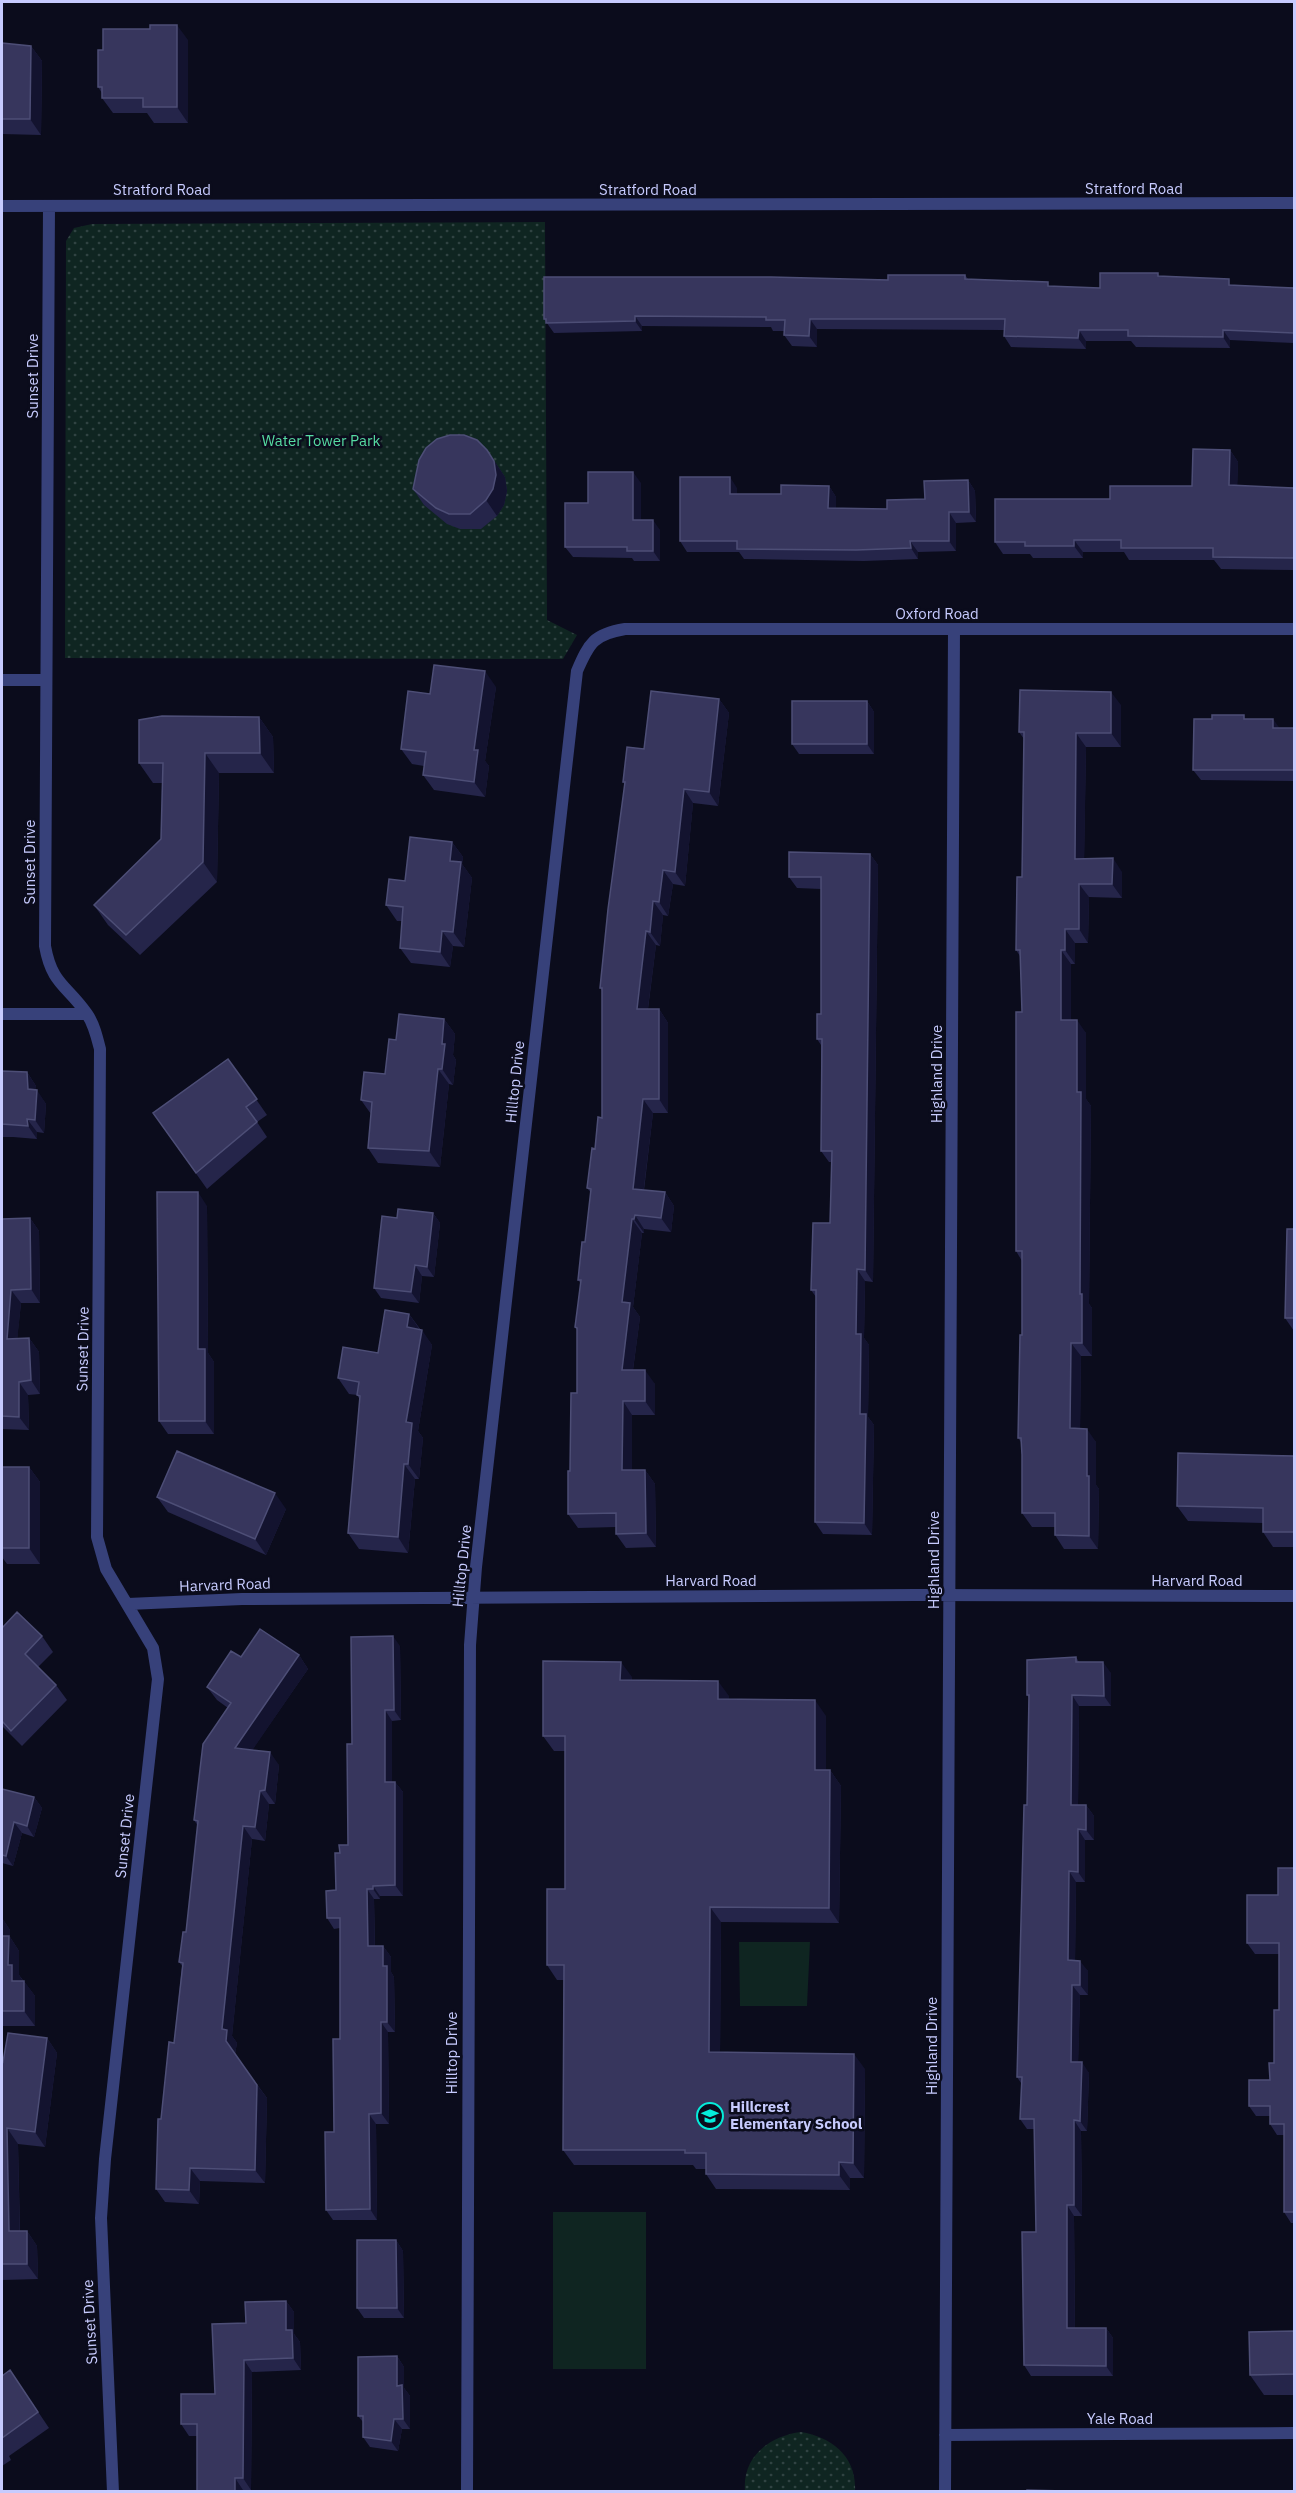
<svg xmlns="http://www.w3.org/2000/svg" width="1296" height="2493" font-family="'IBM Plex Sans',sans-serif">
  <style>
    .green { fill: #0f2521 }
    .park { fill: url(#park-dots) }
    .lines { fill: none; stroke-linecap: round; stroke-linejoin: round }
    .minor { stroke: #37417a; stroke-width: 12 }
    .wall { fill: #25254a }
    .shaded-wall { fill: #13132f }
    .building { fill: #37365d; stroke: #4d4e76; stroke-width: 1.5 }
    .labels { text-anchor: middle; stroke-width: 5; stroke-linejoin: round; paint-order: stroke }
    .street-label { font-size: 15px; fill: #c7cbfe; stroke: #0b0c1c }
    .park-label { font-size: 15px; fill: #56dba2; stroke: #0b0c1c }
    .poi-label { font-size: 15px; font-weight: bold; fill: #c7cbfe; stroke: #0b0c1c; text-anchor: start }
  </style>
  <defs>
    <pattern id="park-dots" width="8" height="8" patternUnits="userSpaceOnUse" patternTransform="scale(1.5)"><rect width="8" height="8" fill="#0f2521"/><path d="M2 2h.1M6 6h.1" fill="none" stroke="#304342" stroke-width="1.8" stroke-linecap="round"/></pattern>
  </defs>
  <rect width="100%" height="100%" fill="#0b0c1c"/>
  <path class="green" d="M739,1942H810L807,2006H740Z
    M553,2212H646V2369H553Z"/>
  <path class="park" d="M545,222L547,620L577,635L563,659L65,658L66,241L74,228L92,224Z
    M801,2432C832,2437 857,2457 855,2491H745C742,2457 769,2436 801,2432Z"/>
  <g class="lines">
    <path class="minor" d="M2,206L1294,203
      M49,206L45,946C52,985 67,985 87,1014C94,1024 97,1037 100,1049L97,1537L106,1569L153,1648L158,1679L105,2159L101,2218L113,2492
      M2,680H46
      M2,1014H87
      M128,1604L242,1599L915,1595L1294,1596
      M945,2435L1294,2433
      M467,2492L470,1645L476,1567L577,671C589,643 594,634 625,629H1294
      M945,2492L954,629"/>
  </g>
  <path class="wall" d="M188,40V123H154L147,113H113L102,98V93L98,87L103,50Z
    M2,43L31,46L42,61L41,135L2,134Z
    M965,275L968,279L1051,286L1100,288L1161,276L1233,285L1294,288V343L1230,340V348L1136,347L1131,341H1086V349L1011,347L1004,336V330L817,329V347L792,346L784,335L785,331H773L771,327L642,326V331L554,333L544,319L888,280Z
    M487,450L505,477L507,491L504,505L497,516L481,529H460L447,524L424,505L413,489Z
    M1230,450L1238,462L1237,486L1294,488V570L1221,569L1214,560H1129L1124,552H1083V558H1033L1030,554H1003L995,542L1110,499L1192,486Z
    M968,480L975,491L976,522L956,523V551L918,552V559L864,561L744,559L739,552H687L680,541L737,488V494H781L829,486L836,497V508L887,509L925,499Z
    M641,483V520L660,530V561H634L632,558L573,557L565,547L588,503Z
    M496,687L485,761L489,766L485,797L434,790L423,775L424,766L412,764L401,749L430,694Z
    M719,699L729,713L718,806L693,803L685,886L673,884L668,916L663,915L660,946L656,945L648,1009H659L668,1023V1113H653L644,1190L665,1192L674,1206L671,1232L644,1229V1233H642L633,1307L640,1317L633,1370L655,1384V1415H632V1470H645L655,1484L656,1547L626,1548L616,1534V1527L578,1528L568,1514L570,1471L577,1393V1330L575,1327L581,1284L578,1280L585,1242L591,1193L587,1188L602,1118V991L600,988L625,785L623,782L644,749Z
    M867,701L874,712V754H799L792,744Z
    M1121,705V747H1086L1084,859L1122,872V898L1089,897L1088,943H1075V964H1071V1020L1086,1033V1099L1091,1106L1089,1304L1092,1308V1356H1081L1080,1428L1096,1442V1485L1099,1489L1098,1549H1064L1055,1535V1527H1032L1022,1513V1455L1021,1442L1018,1438L1022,1335V1261L1016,1251L1022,1012L1020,956L1016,950L1022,877L1024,739L1019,732Z
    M259,717L273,737L274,773H219L217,882L140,955L108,925L94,905L161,839L162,783H153L139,763Z
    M1246,719L1279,728H1294V781L1201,780L1193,770Z
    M452,842L463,857L462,864L472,878L464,947L453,946L450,967L411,963L400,948L402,921H397L386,905L405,881Z
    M870,854L878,865L873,1282L865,1281L864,1338L869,1345L868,1417L874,1425L872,1535L823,1534L815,1522L816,1297L811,1290L830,1223L832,1162H829L821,1151V1045L817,1039L821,1014V889L797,888L789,877Z
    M444,1019L455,1034L453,1055L456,1060L453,1085L449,1084L440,1167L378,1163L368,1148L371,1114L361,1100L385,1074L396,1040Z
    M228,1059L267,1115L257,1122L267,1137L207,1189L153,1113Z
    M27,1072L36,1086V1090L46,1104L44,1133L37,1132V1139L13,1137H2V1076Z
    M207,1206L208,1353L214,1362V1434H168L159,1421Z
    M433,1213L440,1223L434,1277L422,1276L419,1303L381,1298L374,1288L397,1218Z
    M30,1218L39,1231L40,1303H21L17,1339L29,1338L39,1352L40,1394L28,1395L29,1430L2,1429V1219Z
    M1294,1229V1331L1285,1318Z
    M409,1314L432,1345L418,1431L423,1438L419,1479H415L408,1553L359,1549L348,1533L360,1400L357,1395L349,1394L338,1378L378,1353Z
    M1294,1456V1547H1273L1263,1532V1523L1188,1521L1177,1506Z
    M2,1467H29L40,1482V1564H7L2,1557Z
    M157,1497L286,1509L266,1555L168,1512Z
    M2,1628L42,1636L53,1652L38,1667L56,1685L67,1700L22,1746L2,1726Z
    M400,1646L401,1720L392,1721V1782H395L403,1792V1896H380V1899H374L375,1946H383L391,1957V1972L394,1977L395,2032H388L389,2124H376L377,2220H333L326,2210L334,2132L340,2039V1928L334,1929L327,1918L336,1890L340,1853L348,1845L352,1744Z
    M299,1655L308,1669L252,1750L279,1765L275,1804H269L265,1841L252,1839L232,2036L237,2043L235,2054L267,2098L265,2183L200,2181L199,2204L165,2202L156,2189L161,2119L174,2043L182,1966L179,1962L186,1932L198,1826L194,1820L228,1708L217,1700L207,1687L241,1657Z
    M1076,1657L1079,1662L1111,1673V1706H1079L1078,1805H1086L1094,1816V1840H1085V1882H1076L1075,1960L1088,1971V1995H1080L1078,2062L1089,2073L1087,2131H1081L1082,2216H1074L1075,2328H1106L1113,2338V2376H1031L1024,2365L1036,2232L1034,2129H1027L1020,2119L1021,2083L1017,2077L1027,1805L1029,1698L1027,1695Z
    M632,1677V1680L729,1696V1699L826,1716V1770H830L841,1786L839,1923L721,1922L720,2052L865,2069L864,2178H850V2190L716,2189L706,2174V2169H696L693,2165H574L563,2150L564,1980H557L547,1965L565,1889V1751H554L543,1736Z
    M2,1789L34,1797L42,1808L34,1837L22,1833L13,1866L2,1863Z
    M1294,1868V2223H1291L1284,2212V2135H1277L1270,2124V2116H1256L1249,2106L1270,2080L1274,2063L1279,2010V1954H1255L1247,1943Z
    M2,1918L10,1930V1937L19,1951V1975L35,1996V2026H2Z
    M47,2038L57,2053L45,2147L18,2144L20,2231H27L37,2246L38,2279L2,2280V2061L3,2062Z
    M396,2240L403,2251L404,2318H364L357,2308Z
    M286,2301L294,2312V2334L300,2342L301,2370L252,2372L251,2490H243V2492H197V2436H189L181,2424L215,2394L246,2323Z
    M1294,2331V2395H1264L1250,2375Z
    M397,2356L404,2367V2388L410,2396V2429H402L398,2451L370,2447L363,2437V2422L358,2416Z
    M10,2370L49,2428L9,2456L11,2460L2,2466V2376Z"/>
  <path class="shaded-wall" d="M177,25L188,40V123L177,107Z
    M31,46L42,61L41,135L30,119Z
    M635,316L642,326V331L635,321Z
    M810,319L817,329V347L809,336Z
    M1079,330L1086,341V349L1078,338Z
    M1223,330L1230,340V348L1223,337Z
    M487,450L505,477L507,491L504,505L497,516L486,500Z
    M1230,450L1238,462L1237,497L1229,485Z
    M633,472L641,483V530L633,520Z
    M730,477L737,488V505L730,494Z
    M968,480L975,491L976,522L969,512Z
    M829,486L836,497V518L828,508Z
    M949,512L956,523V551L949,541Z
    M653,520L660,530V561L653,551Z
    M1074,540L1083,552V558L1074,546Z
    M910,541L918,552V559L911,548Z
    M485,671L496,687L485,761L489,766L485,797L474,782V750Z
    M1111,692L1121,705V747L1111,733Z
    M719,699L729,713L718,806L709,792Z
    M867,701L874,712V754L867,744Z
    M259,717L273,737L274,773L260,753Z
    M1273,719L1281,730L1273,728Z
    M1076,733L1086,747L1084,872L1075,859Z
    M205,753L219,773L217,882L203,862Z
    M684,789L693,803L685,886L675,872Z
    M452,842L463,857L462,864L472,878L464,947L453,932L450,861Z
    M870,854L878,865L873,1282L865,1270Z
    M1113,858L1122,872V898L1112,884Z
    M663,870L673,884L668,916L659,902Z
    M1079,884L1089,897L1088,943L1079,929Z
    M653,901L663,915L660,946L650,932Z
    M1065,929L1075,943V964L1065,950Z
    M442,931L453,946L450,967L440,952Z
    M646,931L656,945L646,1023L637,1009Z
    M1061,950L1071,964V1033L1061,1020Z
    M659,1009L668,1023V1113L659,1099Z
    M444,1019L455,1034L453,1055L456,1060L453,1085L442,1069V1044Z
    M1077,1020L1086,1033V1099L1091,1106L1089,1304L1092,1308V1356L1082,1343L1080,1294L1077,1092Z
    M438,1069L449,1084L440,1167L429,1151Z
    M27,1072L36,1086V1094L37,1090L46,1104L44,1133L35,1120L28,1089Z
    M643,1099L653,1113L642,1203L633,1189Z
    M27,1119L37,1132V1139L28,1126Z
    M198,1192L207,1206L208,1353L214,1362V1434L205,1421L198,1349Z
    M665,1192L674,1206L671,1232L661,1218Z
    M433,1213L440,1223L434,1277L427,1267Z
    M635,1215L644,1229V1233L634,1219Z
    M30,1218L39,1231L40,1303L31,1289Z
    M632,1219L642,1233L633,1307L640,1317L631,1384L622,1370V1302Z
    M415,1265L422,1276L419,1303L411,1292Z
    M857,1269L865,1281L864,1338L869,1345L868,1417L874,1425L872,1535L864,1523L860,1414L856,1334Z
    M11,1290L21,1303L16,1352L7,1339Z
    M409,1314L420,1330L407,1327Z
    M422,1330L432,1345L418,1431L423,1438L419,1479L408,1464L406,1422Z
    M29,1338L39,1352L40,1394L31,1380Z
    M1071,1343L1081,1356L1080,1442L1070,1428Z
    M645,1370L655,1384V1415L645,1401Z
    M19,1382L28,1395L29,1430L19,1417Z
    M623,1401L632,1415V1484L622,1470Z
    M1087,1429L1096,1442V1485L1099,1489L1098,1549L1089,1536L1087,1476Z
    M404,1464L415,1479L408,1553L398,1537Z
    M29,1467L40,1482V1564L29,1548Z
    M645,1470L655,1484L656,1547L646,1533Z
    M275,1493L286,1509L266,1555L255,1539Z
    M393,1636L400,1646L401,1720L394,1710Z
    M299,1655L308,1669L245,1761L235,1748Z
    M621,1662L632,1677L631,1695L620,1680Z
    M1103,1662L1111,1673V1706L1104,1696Z
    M718,1681L729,1696V1715L718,1699Z
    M1072,1695L1079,1706L1078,1815L1071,1805Z
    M815,1700L826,1716V1786L815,1770Z
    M385,1710L392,1721V1792L385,1782Z
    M270,1752L279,1765L275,1804L265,1790Z
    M830,1770L841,1786L839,1923L829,1908Z
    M395,1782L403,1792V1896L395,1885Z
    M260,1791L269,1804L265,1841L255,1827Z
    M34,1797L42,1808L34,1837L27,1826Z
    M1086,1805L1094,1816V1840L1086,1830Z
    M14,1822L22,1833L13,1866L6,1856Z
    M243,1826L252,1839L232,2036L237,2043L235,2054L226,2041L222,2029Z
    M1078,1829L1085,1840V1882L1078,1872Z
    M1069,1871L1076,1882L1075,1971L1068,1960Z
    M373,1886L380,1896V1899L373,1889Z
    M367,1889L374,1899L375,1957L368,1946Z
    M710,1907L721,1922L720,2068L709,2052Z
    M2,1918L10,1930V1937L19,1951V1975L23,1981H12L2,1939Z
    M383,1946L391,1957V1972L394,1977L395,2032L387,2022L383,1966Z
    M1080,1961L1088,1971V1995L1080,1985Z
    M24,1981L35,1996V2026L24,2011Z
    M1072,1985L1080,1995L1078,2073L1071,2062Z
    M381,2022L388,2032L389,2124L381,2113Z
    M47,2038L57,2053L45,2147L35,2132Z
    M854,2054L865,2069L864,2178L853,2163Z
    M1082,2062L1089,2073L1087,2131L1080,2121Z
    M257,2085L267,2098L265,2183L255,2170Z
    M369,2114L376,2124L377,2220L370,2209Z
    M1074,2120L1081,2131L1082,2216L1074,2205Z
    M7,2128L18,2144L20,2247L9,2231Z
    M839,2162L850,2178V2190L839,2175Z
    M190,2168L200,2181L199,2204L189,2190Z
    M1067,2205L1074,2216L1075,2338L1067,2328Z
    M27,2231L37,2246L38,2279L27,2264Z
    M396,2240L403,2251L404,2318L397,2308Z
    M286,2301L294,2312V2334L300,2342L301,2370L293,2358L286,2330Z
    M1106,2328L1113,2338V2376L1106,2366Z
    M397,2356L404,2367V2388L410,2396V2429L403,2419L397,2386Z
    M244,2360L252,2372L251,2490L243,2478Z
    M394,2419L402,2429L398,2451L391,2441Z
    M235,2478L243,2490V2492H235Z"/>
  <path class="building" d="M150,25H177V107H143V98H102V87H98V50H103V29H150Z
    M2,43L31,46L30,119H2Z
    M1100,273H1158V276L1229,279V285L1294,288V333L1223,330V337L1128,336V330H1079L1078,338L1004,336L1005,319H810L809,336L784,335L785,320H766V317L635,316V321L546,323V319H544V277H771L888,280V275H965V279L1048,282V286L1100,288Z
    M450,435H464L477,440L487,450L494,461L496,475L493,489L486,500L470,514H449L436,508L413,489L419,460L426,448L437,439Z
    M1193,449L1230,450L1229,485L1294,488V558L1213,557V548H1121V540H1074V546H1025V542H995V499H1110V486H1192Z
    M588,472H633V520H653V551H627V547H565V503H588Z
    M680,477H730V494H781V485L829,486L828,508L887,509V500L925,499L924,481L968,480L969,512H949V541H910L911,548L856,550L737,549V541H680Z
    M434,665L485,671L474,750H478L474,782L423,775L426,752L401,749L408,691L430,694Z
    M1020,690L1111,692V733H1076L1075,859L1113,858L1112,884H1079V929H1065V950H1061V1020H1077V1092H1081L1080,1294H1082V1343H1071L1070,1428L1087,1429V1476H1089V1536L1055,1535V1513H1022V1455L1021,1438H1018L1020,1335H1022V1251H1016V1012H1022L1020,950H1016L1017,877H1022L1024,732H1019Z
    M651,691L719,699L709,792L684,789L675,872L663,870L659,902L653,901L650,932L646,931L637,1009H659V1099H643L633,1189L665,1192L661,1218L635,1215L634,1219H632L622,1302L630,1303L622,1370H645V1401H623L622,1470H645L646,1533L616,1534V1513L568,1514V1471H570L571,1393H577V1328L575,1327L581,1280H578L582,1242H585L591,1189L587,1188L592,1148L595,1149L598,1117L602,1118V988H600L608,909L625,782H623L627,747L644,749Z
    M792,701H867V744H792Z
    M1212,715H1244V719H1273V728H1294V770H1193L1194,719H1212Z
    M162,716L259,717L260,753H205L203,862L126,935L94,905L161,839L163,763H139V720Z
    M410,837L452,842L450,861L461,862L453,932L442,931L440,952L400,948L403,907L386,905L389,879L405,881Z
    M789,852L870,854L865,1270L857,1269L856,1334H861L860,1414H866L864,1523L815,1522L816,1290H811L813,1223H830L832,1151H821L822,1039H817V1014H821V877H789Z
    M399,1014L444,1019L442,1044H445L442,1069H438L429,1151L368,1148L372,1102L361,1100L364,1072L385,1074L389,1039L396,1040Z
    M228,1059L257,1099L246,1107L257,1122L196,1173L153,1113Z
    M2,1071L27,1072L28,1089L37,1090L35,1120L27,1119L28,1126L2,1124Z
    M157,1192H198V1349H205V1421H159Z
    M398,1209L433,1213L427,1267L415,1265L411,1292L374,1288L382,1216L397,1218Z
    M30,1218L31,1289L11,1290L7,1339L29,1338L31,1380L19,1382V1417L2,1416V1219Z
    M1287,1229H1294V1318H1285Z
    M385,1310L409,1314L407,1327L422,1330L406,1422L412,1423L408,1464H404L398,1537L348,1533L360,1396L357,1395L359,1382L338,1378L343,1347L378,1353Z
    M177,1451L275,1493L255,1539L157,1497Z
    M1178,1453L1294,1456V1532H1263V1508L1177,1506Z
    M2,1467H29V1548H2Z
    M17,1612L42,1636L25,1654L56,1685L11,1731L2,1721V1628Z
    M260,1629L299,1655L235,1748L270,1752L265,1790L260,1791L255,1827L243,1826L222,2029L227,2030L226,2041L257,2085L255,2170L190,2168L189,2190L156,2189L158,2119H161L169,2042L174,2043L183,1963L179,1962L183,1932H186L198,1821L194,1820L203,1744L231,1703L207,1687L231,1651L241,1657Z
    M393,1636L394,1710H385V1782H395V1885L373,1886V1889H367L368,1946H383V1966H387V2022H381V2113L369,2114L370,2209L326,2210L325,2132H334L333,2039H340V1918H327L326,1891L336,1890L335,1853H340L339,1845H348L347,1744H352L351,1637Z
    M1076,1657V1662H1103L1104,1696L1072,1695L1071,1805H1086V1830L1078,1829V1872L1069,1871L1068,1960L1080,1961V1985H1072L1071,2062H1082L1080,2121L1074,2120V2205H1067V2328H1106V2366L1024,2365L1022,2232H1036L1034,2119H1020L1022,2077H1017L1024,1805H1027L1029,1695H1027V1660Z
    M543,1661L621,1662L620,1680L718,1681V1699L815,1700V1770H830L829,1908L710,1907L709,2052L854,2054L853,2163L839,2162V2175L706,2174V2153H685V2150H563L564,1965H547V1889H565V1736H543Z
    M2,1789L34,1797L27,1826L14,1822L6,1856L2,1855Z
    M1278,1868H1294V2212H1284V2124H1270V2106H1249V2080H1270L1269,2063H1274V2010H1279V1943H1247V1895H1278Z
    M2,1936H9L8,1965H12V1981H24V2011H2Z
    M8,2033L47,2038L35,2132L7,2128L9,2231H27V2264H2V2061L3,2062Z
    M357,2240H396L397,2308H357Z
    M286,2301V2330H292L293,2358L244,2360L243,2478H235V2492H197V2424H181V2394H215L212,2324L246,2323L245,2302Z
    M1294,2331V2374L1250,2375L1249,2332Z
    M397,2356V2386L402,2385L403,2419H394L391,2441L363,2437V2416H358V2357Z
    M10,2370L38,2412L2,2438V2376Z
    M1027,2490L1101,2492H1027Z"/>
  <defs>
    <symbol id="school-ring" viewBox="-11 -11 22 22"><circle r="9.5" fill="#0b0c1c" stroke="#05ecda" stroke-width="1.5"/><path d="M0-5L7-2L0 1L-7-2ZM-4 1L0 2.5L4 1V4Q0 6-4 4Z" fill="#05ecda"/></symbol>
  </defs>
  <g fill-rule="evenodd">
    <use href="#school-ring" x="695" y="2101" width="30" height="30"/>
  </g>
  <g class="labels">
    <g class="street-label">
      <text x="1134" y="194">Stratford Road</text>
      <text x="162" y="195">Stratford Road</text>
      <text x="648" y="195">Stratford Road</text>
      <text transform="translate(33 376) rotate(-90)" y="5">Sunset Drive</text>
      <text x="937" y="619">Oxford Road</text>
      <text transform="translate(30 862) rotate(-90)" y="5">Sunset Drive</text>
      <text transform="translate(937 1074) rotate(-90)" y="5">Highland Drive</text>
      <text transform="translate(515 1082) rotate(-84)" y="5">Hilltop Drive</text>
      <text transform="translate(83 1349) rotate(-89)" y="5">Sunset Drive</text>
      <text transform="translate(934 1560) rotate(-90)" y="5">Highland Drive</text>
      <text transform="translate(462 1566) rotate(-84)" y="5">Hilltop Drive</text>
      <text x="711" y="1586">Harvard Road</text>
      <text x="1197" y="1586">Harvard Road</text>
      <text transform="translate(225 1585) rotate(-2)" y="5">Harvard Road</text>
      <text transform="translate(125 1836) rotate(-84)" y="5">Sunset Drive</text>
      <text transform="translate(932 2046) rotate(-90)" y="5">Highland Drive</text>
      <text transform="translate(452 2053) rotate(-90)" y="5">Hilltop Drive</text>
      <text transform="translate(90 2322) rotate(-93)" y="5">Sunset Drive</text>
      <text x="1120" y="2424">Yale Road</text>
    </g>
    <g class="park-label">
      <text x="321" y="446">Water Tower Park</text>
    </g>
    <g class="poi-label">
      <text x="730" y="2112">Hillcrest<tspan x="730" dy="17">Elementary School</tspan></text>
    </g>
  </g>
  <rect width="1296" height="2493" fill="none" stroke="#c7cbfe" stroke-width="6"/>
</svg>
